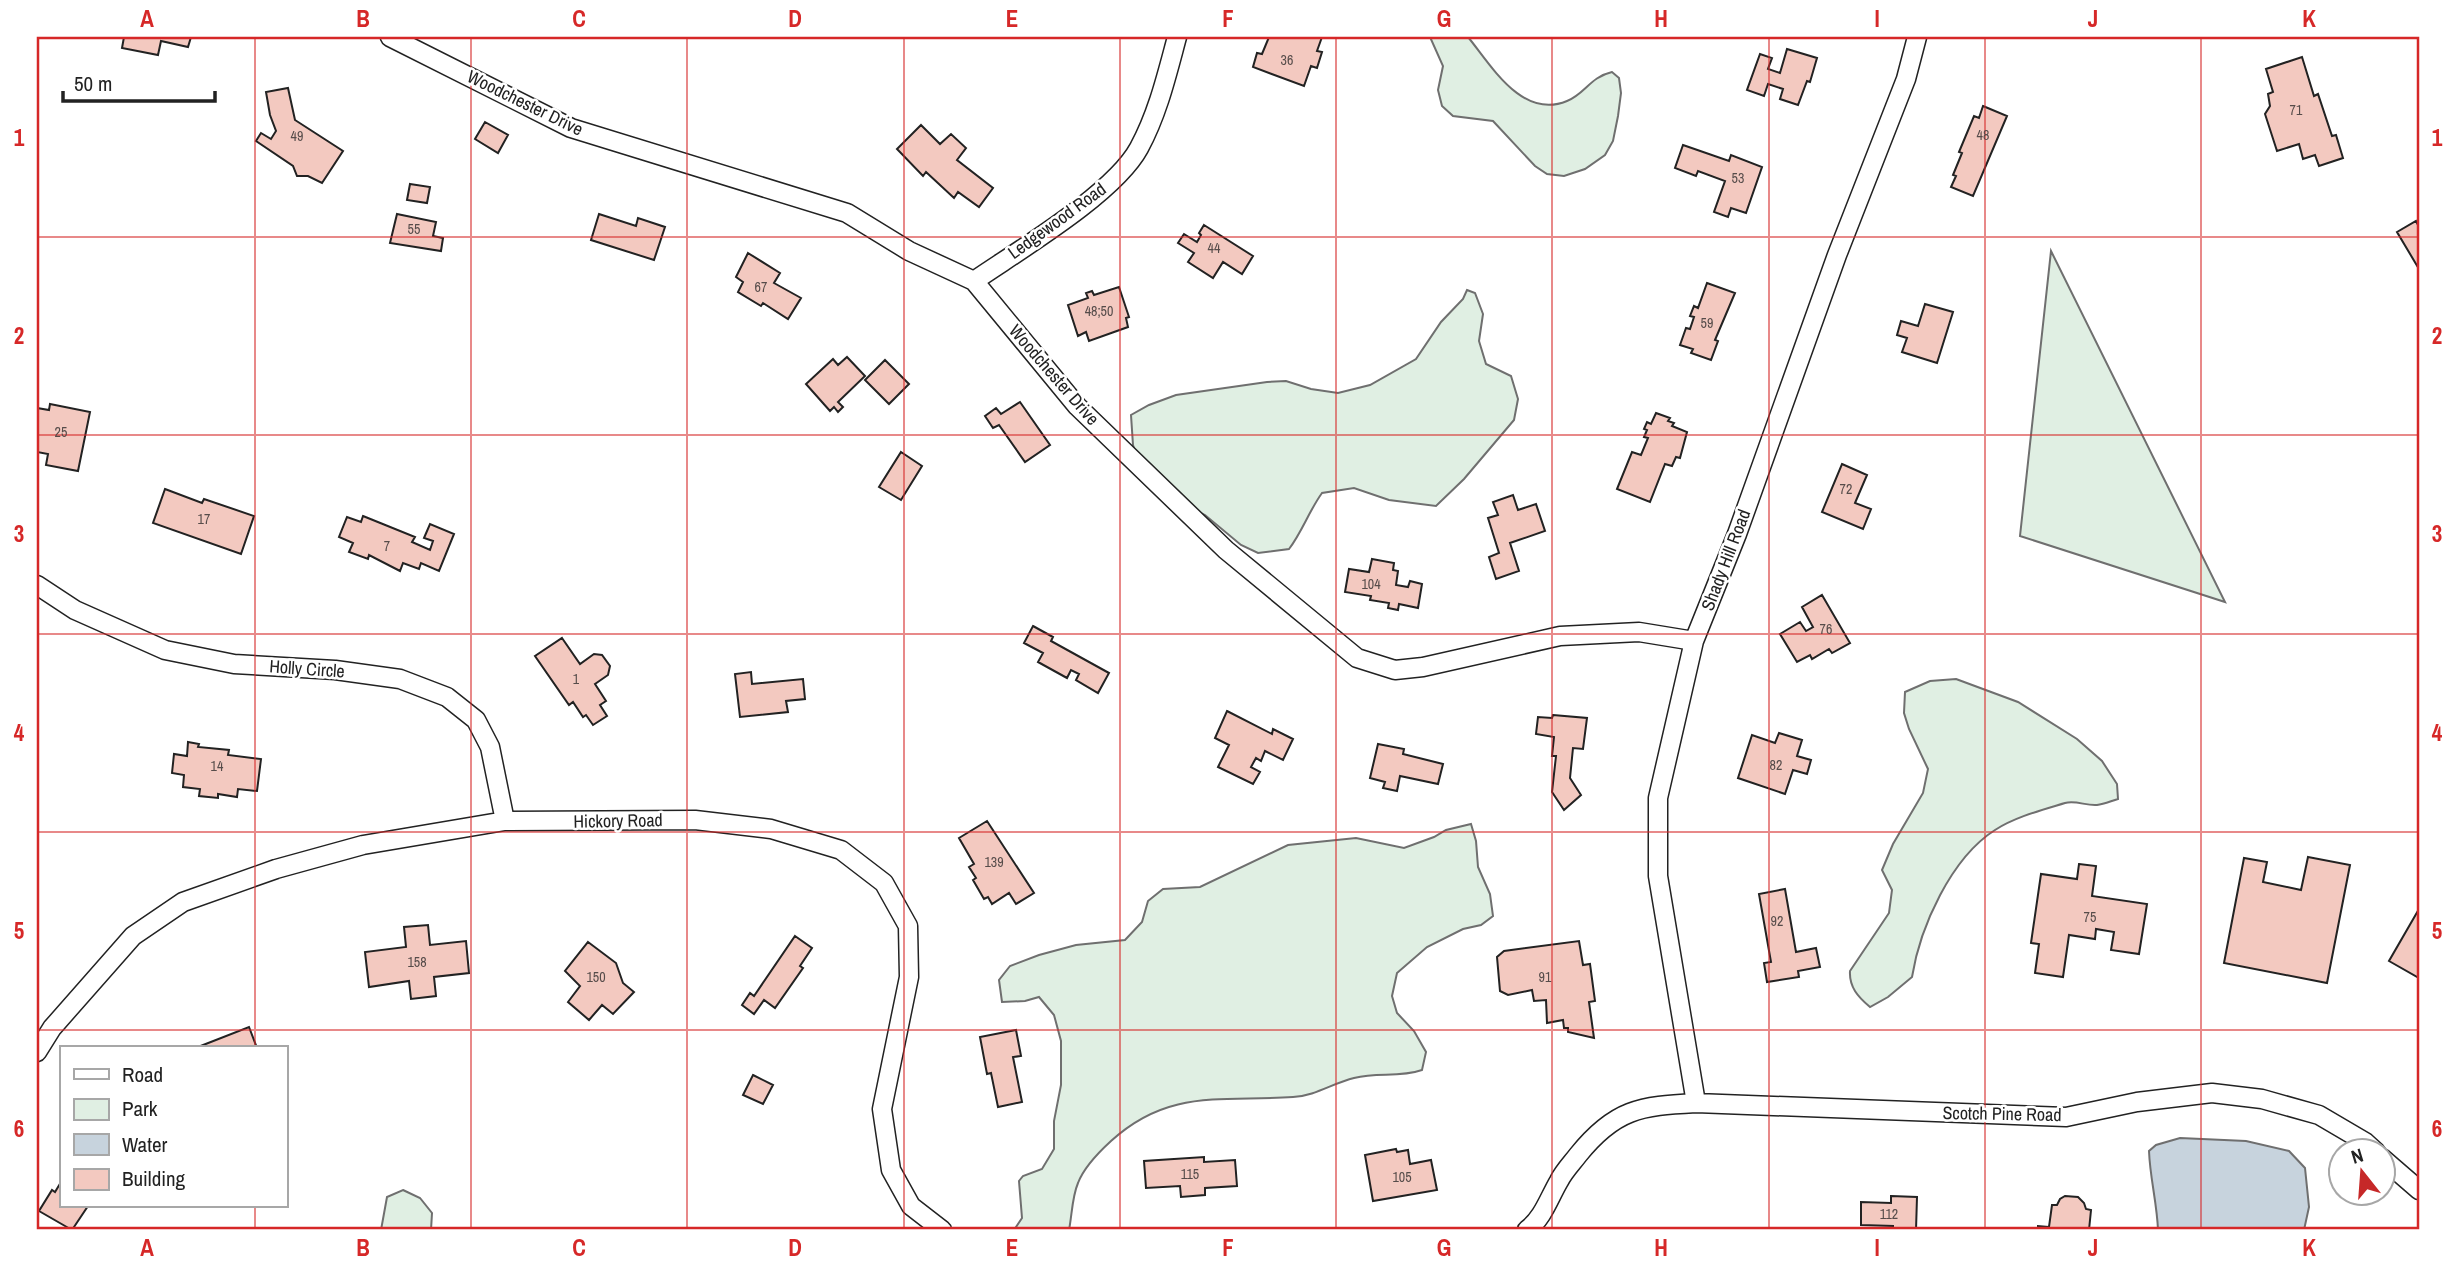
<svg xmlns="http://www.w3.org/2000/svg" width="2456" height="1267" font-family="'Archivo Narrow',sans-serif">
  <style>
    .green { fill: #e0efe3; stroke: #6f6f6f; stroke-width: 2 }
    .water { fill: #c7d3dd; stroke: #6f6f6f; stroke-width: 2 }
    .building { fill: #f3c9c0; stroke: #222; stroke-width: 2 }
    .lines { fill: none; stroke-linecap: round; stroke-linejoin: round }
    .minor-casing { stroke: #222; stroke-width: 21 }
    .minor { stroke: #fff; stroke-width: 18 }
    .grid { fill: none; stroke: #d62828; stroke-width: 2; stroke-opacity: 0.55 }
    .labels { text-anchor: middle; stroke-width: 5; stroke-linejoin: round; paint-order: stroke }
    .number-label { font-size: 14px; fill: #564c4a }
    .street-label { font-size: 18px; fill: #222; stroke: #fff }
    .neatline { fill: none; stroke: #d62828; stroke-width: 2.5 }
    .grid-label { font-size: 23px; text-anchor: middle; font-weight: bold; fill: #d62828 }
  </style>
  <rect width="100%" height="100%" fill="#fff"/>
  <path class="green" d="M1430,37H1468C1491,65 1522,120 1567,101C1585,94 1590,77 1612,72L1619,78L1621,93L1618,116L1613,141L1605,155L1585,169L1564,176L1547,174L1535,166L1493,121L1453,116L1442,106L1438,90L1443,66Z
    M2051,251L2225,602L2020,536Z
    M1467,290L1475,293L1483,314L1479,341L1486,364L1511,376L1518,399L1514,420L1464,479L1436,506L1389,500L1354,488L1322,493C1309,511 1302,532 1289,549L1258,553L1241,545L1205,515L1171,499L1142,473L1133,445L1131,415L1149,405L1176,395L1267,382L1286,381L1311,389L1338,393L1370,385L1416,359L1441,322L1463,299Z
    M1956,679L2018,702L2077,739L2102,761L2117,784L2118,799C2111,801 2104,804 2097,805C2086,806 2076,800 2065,803C2042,810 2015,817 1995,830C1951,858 1920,927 1912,977L1888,997L1870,1007C1858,997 1849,987 1850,971L1889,913L1892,890L1882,870L1893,844L1923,793L1928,769L1909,729L1904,713L1905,692L1930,681Z
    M1471,824L1476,841L1478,867L1490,894L1493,916L1481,925L1463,929L1427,947L1397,973L1392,996L1397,1013L1414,1031L1426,1052L1422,1070C1398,1078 1379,1072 1354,1078C1333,1083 1315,1096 1293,1097C1222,1102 1169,1088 1111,1141C1099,1152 1084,1167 1078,1183C1072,1197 1072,1215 1069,1230H1014L1022,1218L1019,1181L1023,1176L1042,1169L1054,1149V1121L1061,1085V1041L1054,1015L1039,997L1025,1001L1002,1002L999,980L1010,966L1039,955L1076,945L1125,940L1142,922L1148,901L1163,889L1200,887L1288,845L1356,838L1404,848L1434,837L1446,830Z
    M403,1190L420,1198L432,1213L431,1230H381L387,1197Z"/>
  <path class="water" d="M2180,1138L2246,1141L2289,1151L2305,1168L2309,1207L2304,1230H2158C2157,1203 2150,1178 2149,1151L2156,1145Z"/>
  <path class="building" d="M124,37H191L188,47L161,41L158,55L122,48Z
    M1269,37H1322L1317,51L1322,52L1317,68L1311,66L1304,86L1253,67L1257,53L1262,54Z
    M1787,49L1817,58L1810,82L1807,81L1798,105L1780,99L1783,89L1768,84L1764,96L1747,90L1760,54L1772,58L1768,69L1780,73Z
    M2302,57L2314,96L2318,94L2332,136L2336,135L2343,158L2319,166L2315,155L2303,159L2299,144L2277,151L2265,114L2270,106L2268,94L2273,92L2266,69Z
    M288,88L295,120L343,151L322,183L308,176H297L293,166L256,141L261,133L271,139L276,131L270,115L266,92Z
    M1983,106L2007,116L1973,196L1951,187L1956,176L1953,175L1962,153L1959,152L1974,116L1979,118Z
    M485,122L508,135L498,153L475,139Z
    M921,125L940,144L951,134L966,148L957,160L993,188L979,207L958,192L954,198L926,172L923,176L897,149Z
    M1683,145L1729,161L1731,155L1762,167L1746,213L1731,208L1728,217L1714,212L1725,181L1698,171L1696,176L1675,168Z
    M410,184L430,187L427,203L407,200Z
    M397,214L436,222L433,236L443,238L441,251L390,243Z
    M599,214L636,226L638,218L665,227L654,260L591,240Z
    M2416,221L2419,227V269L2397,232Z
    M1204,225L1253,256L1242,274L1223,262L1213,278L1188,262L1194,253L1178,243L1184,234L1197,242L1201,235L1199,233Z
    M748,253L780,273L774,283L801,298L788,319L763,303L761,306L738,292L743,282L736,277Z
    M1707,283L1735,293L1715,340L1718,341L1711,360L1691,353L1693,349L1680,345L1686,328L1690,329L1694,317L1690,316L1694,306L1698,308Z
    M1119,287L1129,317L1126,318L1128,327L1089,341L1086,332L1078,336L1068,305L1088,298L1086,293L1092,291L1094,295Z
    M1925,304L1953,312L1937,363L1902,352L1907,338L1897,335L1901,321L1918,326Z
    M847,357L865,376L838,402L843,407L838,412L834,407L830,411L806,384L833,359L838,365Z
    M885,360L909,384L889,404L865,380Z
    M1020,402L1050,445L1025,462L999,425L993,428L985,416L996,408L1001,414Z
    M50,404L90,412L78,471L46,465L48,454L37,452V408L49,410Z
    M1656,413L1670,418L1668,421L1674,423L1672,426L1687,432L1680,458L1676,457L1672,466L1665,464L1650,502L1617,489L1632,452L1641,455L1648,438L1644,437L1647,430L1644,429L1647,422L1651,424Z
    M901,452L922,466L901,500L879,487Z
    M1842,464L1867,475L1855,503L1871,509L1863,529L1822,512Z
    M165,489L202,503L204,499L254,516L241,554L153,523Z
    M1513,495L1518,510L1536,504L1545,531L1510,543L1519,571L1496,579L1489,557L1499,553L1488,518L1498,515L1493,502Z
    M363,516L415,537L412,542L430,550L433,541L424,538L430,524L454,534L439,571L421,563L419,569L403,563L400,571L369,555L368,559L349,552L353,543L339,537L347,517L361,522Z
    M1372,559L1394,563L1393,570L1398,571L1396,585L1408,587L1410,581L1422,584L1418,608L1399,604L1398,610L1388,608L1389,603L1370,600L1371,596L1345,592L1349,569L1369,572Z
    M1822,595L1850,643L1832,653L1829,649L1812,659L1810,655L1797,662L1780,634L1800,622L1806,631L1813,627L1802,607Z
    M1033,626L1053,637L1051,641L1109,673L1098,693L1076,680L1079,674L1071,670L1067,678L1038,662L1043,653L1024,643Z
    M562,638L580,664L594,654L602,655L610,666L608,675L595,684L606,701L600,705L607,716L593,725L586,715L583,717L573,702L569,705L535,656Z
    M751,672L752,684L803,679L805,699L786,701L788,712L740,717L735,674Z
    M1227,711L1272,734L1273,729L1293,739L1283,760L1265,751L1261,761L1256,758L1251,767L1260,772L1253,784L1218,767L1229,745L1215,738Z
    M1553,715L1587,718L1583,749L1573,748L1570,778L1581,795L1564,810L1552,792L1556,756H1552L1554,737L1536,734L1538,717L1552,718Z
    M1779,733L1802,740L1797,756L1811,760L1807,774L1793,770L1785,794L1738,778L1752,735L1775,743Z
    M188,742L199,744L198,747L229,750L228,755L261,759L257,791L238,789L237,797L218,794V798L199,796L200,789L183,787L184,775L172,773L174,754L187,756Z
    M1378,744L1404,749L1403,754L1443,764L1438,784L1400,776L1397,791L1383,788L1385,782L1370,778Z
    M987,821L1034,893L1016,904L1009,893L992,904L988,897L984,899L973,880L976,878L969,867L974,864L959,838Z
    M2308,857L2350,865L2327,983L2224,963L2244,858L2267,862L2263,882L2301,890Z
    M2079,864L2096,866L2092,896L2147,904L2139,954L2111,950L2114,932L2096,929L2095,939L2069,935L2063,977L2035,973L2039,944L2031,943L2041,874L2077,879Z
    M1785,889L1796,952L1816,948L1820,967L1798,971L1799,977L1767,982L1764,963L1771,962L1759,894Z
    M2419,909V978L2389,961Z
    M428,925L430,945L466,941L469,973L434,977L436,996L411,999L409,981L369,987L365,952L406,947L404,927Z
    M795,936L812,948L800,966L803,968L775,1008L764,1000L754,1014L742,1005L750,993L754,996Z
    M1579,941L1583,965L1590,964L1595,1001L1589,1002L1594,1038L1568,1032V1028H1564L1563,1020L1547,1023L1546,1000L1534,1001L1532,990L1508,995L1500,991L1497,957L1504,951Z
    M588,942L616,963L623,983L634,992L613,1014L602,1005L589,1020L568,1002L580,986L565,971Z
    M249,1027L257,1048H198V1047Z
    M1016,1030L1021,1056L1013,1057L1022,1102L998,1107L991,1073L987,1074L980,1037Z
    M753,1075L773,1085L763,1104L743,1095Z
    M1396,1149L1397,1152L1408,1150L1410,1164L1431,1160L1437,1190L1373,1201L1365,1155Z
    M1204,1157V1162L1235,1160L1237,1186L1205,1188V1195L1181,1197L1180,1186L1146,1188L1144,1161Z
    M61,1182V1206H88L72,1230L39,1211L52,1190L55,1192Z
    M1891,1196L1917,1197L1916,1230H1893V1226L1861,1225V1202L1891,1203Z
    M2065,1196L2078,1197L2084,1203L2086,1209L2091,1210L2089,1230H2038V1226L2049,1227L2052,1205H2057L2060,1199Z"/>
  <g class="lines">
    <defs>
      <path id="minor" d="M390,37L571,128L847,213L909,251L974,281L1077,406L1226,550L1357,658L1395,670L1423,667L1560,636L1639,632L1694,641
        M974,281C1019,250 1114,194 1139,148C1158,113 1167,74 1177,37
        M37,585L75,610L165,650L234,664L335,670L400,679L447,697L476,720L490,747L505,821
        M37,1052L52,1028L133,936L183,902L276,869L363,845L505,821L695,820L771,829L841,850L884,883L908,926L909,977L882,1109L891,1170L911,1206L942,1230
        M1696,1103L1658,876V798L1694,641L1737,534L1837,255L1906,79L1917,37
        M2382,1158L2419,1190
        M1527,1230C1543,1218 1549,1198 1559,1181C1564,1171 1572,1163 1578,1155C1615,1109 1640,1106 1696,1103L2066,1117L2137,1102L2212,1093L2262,1099L2319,1115L2365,1142L2376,1152"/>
    </defs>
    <use href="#minor" class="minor-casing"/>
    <use href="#minor" class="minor"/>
  </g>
  <path class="grid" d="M255,37V1048M471,37V1230M687,37V1230M904,37V1230M1120,37V1230M1336,37V1230M1552,37V1230M1769,37V1230M1985,37V1230M2201,37V1230M37,237H2419M37,435H2419M37,634H2419M37,832H2419M37,1030H2419M255,1206V1230"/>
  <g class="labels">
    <g class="number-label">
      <text x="1287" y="65">36</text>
      <text x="2296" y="115">71</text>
      <text x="1983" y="140">48</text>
      <text x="297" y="141">49</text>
      <text x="1738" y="183">53</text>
      <text x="414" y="234">55</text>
      <text x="1214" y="253">44</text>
      <text x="761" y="292">67</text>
      <text x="1099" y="316">48;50</text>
      <text x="1707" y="328">59</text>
      <text x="61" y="437">25</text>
      <text x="1846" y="494">72</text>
      <text x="204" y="524">17</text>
      <text x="387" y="551">7</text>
      <text x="1371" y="589">104</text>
      <text x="1826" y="634">76</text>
      <text x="576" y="684">1</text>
      <text x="1776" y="770">82</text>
      <text x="217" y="771">14</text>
      <text x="994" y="867">139</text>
      <text x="2090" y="922">75</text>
      <text x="1777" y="926">92</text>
      <text x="417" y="967">158</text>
      <text x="596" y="982">150</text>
      <text x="1545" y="982">91</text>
      <text x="1190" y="1179">115</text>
      <text x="1402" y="1182">105</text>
      <text x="1889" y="1219">112</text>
    </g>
    <g class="street-label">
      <text transform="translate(525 103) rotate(26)" y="6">Woodchester Drive</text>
      <text transform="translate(1057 221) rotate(-36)" y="6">Ledgewood Road</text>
      <text transform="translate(1054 375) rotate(49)" y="6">Woodchester Drive</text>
      <text transform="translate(1726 560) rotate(-69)" y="6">Shady Hill Road</text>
      <text transform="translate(307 669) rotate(4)" y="6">Holly Circle</text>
      <text transform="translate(618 821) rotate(-1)" y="6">Hickory Road</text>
      <text transform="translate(2002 1114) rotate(1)" y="6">Scotch Pine Road</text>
    </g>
  </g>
  <rect width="2456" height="1267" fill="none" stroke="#ffffff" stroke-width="77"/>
  <rect x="60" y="1046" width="228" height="161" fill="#ffffff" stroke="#a7a7a7" stroke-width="2"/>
  <rect x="74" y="1069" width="35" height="10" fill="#ffffff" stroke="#a7a7a7" stroke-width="2"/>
  <text x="122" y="1082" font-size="21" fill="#222222">Road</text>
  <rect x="74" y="1099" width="35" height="21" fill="#e0efe3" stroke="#a7a7a7" stroke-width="2"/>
  <text x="122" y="1116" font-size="21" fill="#222222">Park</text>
  <rect x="74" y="1134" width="35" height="21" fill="#c7d3dd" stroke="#a7a7a7" stroke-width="2"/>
  <text x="122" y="1152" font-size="21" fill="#222222">Water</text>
  <rect x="74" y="1169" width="35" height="21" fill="#f3c9c0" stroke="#a7a7a7" stroke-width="2"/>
  <text x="122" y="1186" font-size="21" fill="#222222">Building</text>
  <g transform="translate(2362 1172) rotate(343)"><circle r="33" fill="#ffffff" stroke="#a7a7a7" stroke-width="2"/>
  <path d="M0-5L12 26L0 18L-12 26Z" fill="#c62828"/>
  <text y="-10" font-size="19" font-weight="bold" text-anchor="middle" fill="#222222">N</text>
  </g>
  <path d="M63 91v10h152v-10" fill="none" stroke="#222222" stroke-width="3.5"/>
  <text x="74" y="91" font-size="21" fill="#222222" stroke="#ffffff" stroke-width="5" paint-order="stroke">50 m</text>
  <rect x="38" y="38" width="2380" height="1190" class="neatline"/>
  <g class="grid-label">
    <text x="147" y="27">A</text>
    <text x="363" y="27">B</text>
    <text x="579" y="27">C</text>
    <text x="795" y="27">D</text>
    <text x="1012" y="27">E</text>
    <text x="1228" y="27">F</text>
    <text x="1444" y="27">G</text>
    <text x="1661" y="27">H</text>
    <text x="1877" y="27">I</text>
    <text x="2093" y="27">J</text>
    <text x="2309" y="27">K</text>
    <text x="19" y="146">1</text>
    <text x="2437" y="146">1</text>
    <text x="19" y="344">2</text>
    <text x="2437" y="344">2</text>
    <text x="19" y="542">3</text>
    <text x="2437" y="542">3</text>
    <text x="19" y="741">4</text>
    <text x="2437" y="741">4</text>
    <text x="19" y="939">5</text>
    <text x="2437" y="939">5</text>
    <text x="19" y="1137">6</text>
    <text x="2437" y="1137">6</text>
    <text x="147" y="1256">A</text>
    <text x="363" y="1256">B</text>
    <text x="579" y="1256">C</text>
    <text x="795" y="1256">D</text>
    <text x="1012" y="1256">E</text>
    <text x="1228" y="1256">F</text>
    <text x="1444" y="1256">G</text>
    <text x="1661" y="1256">H</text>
    <text x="1877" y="1256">I</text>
    <text x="2093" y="1256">J</text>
    <text x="2309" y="1256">K</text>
  </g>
</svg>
